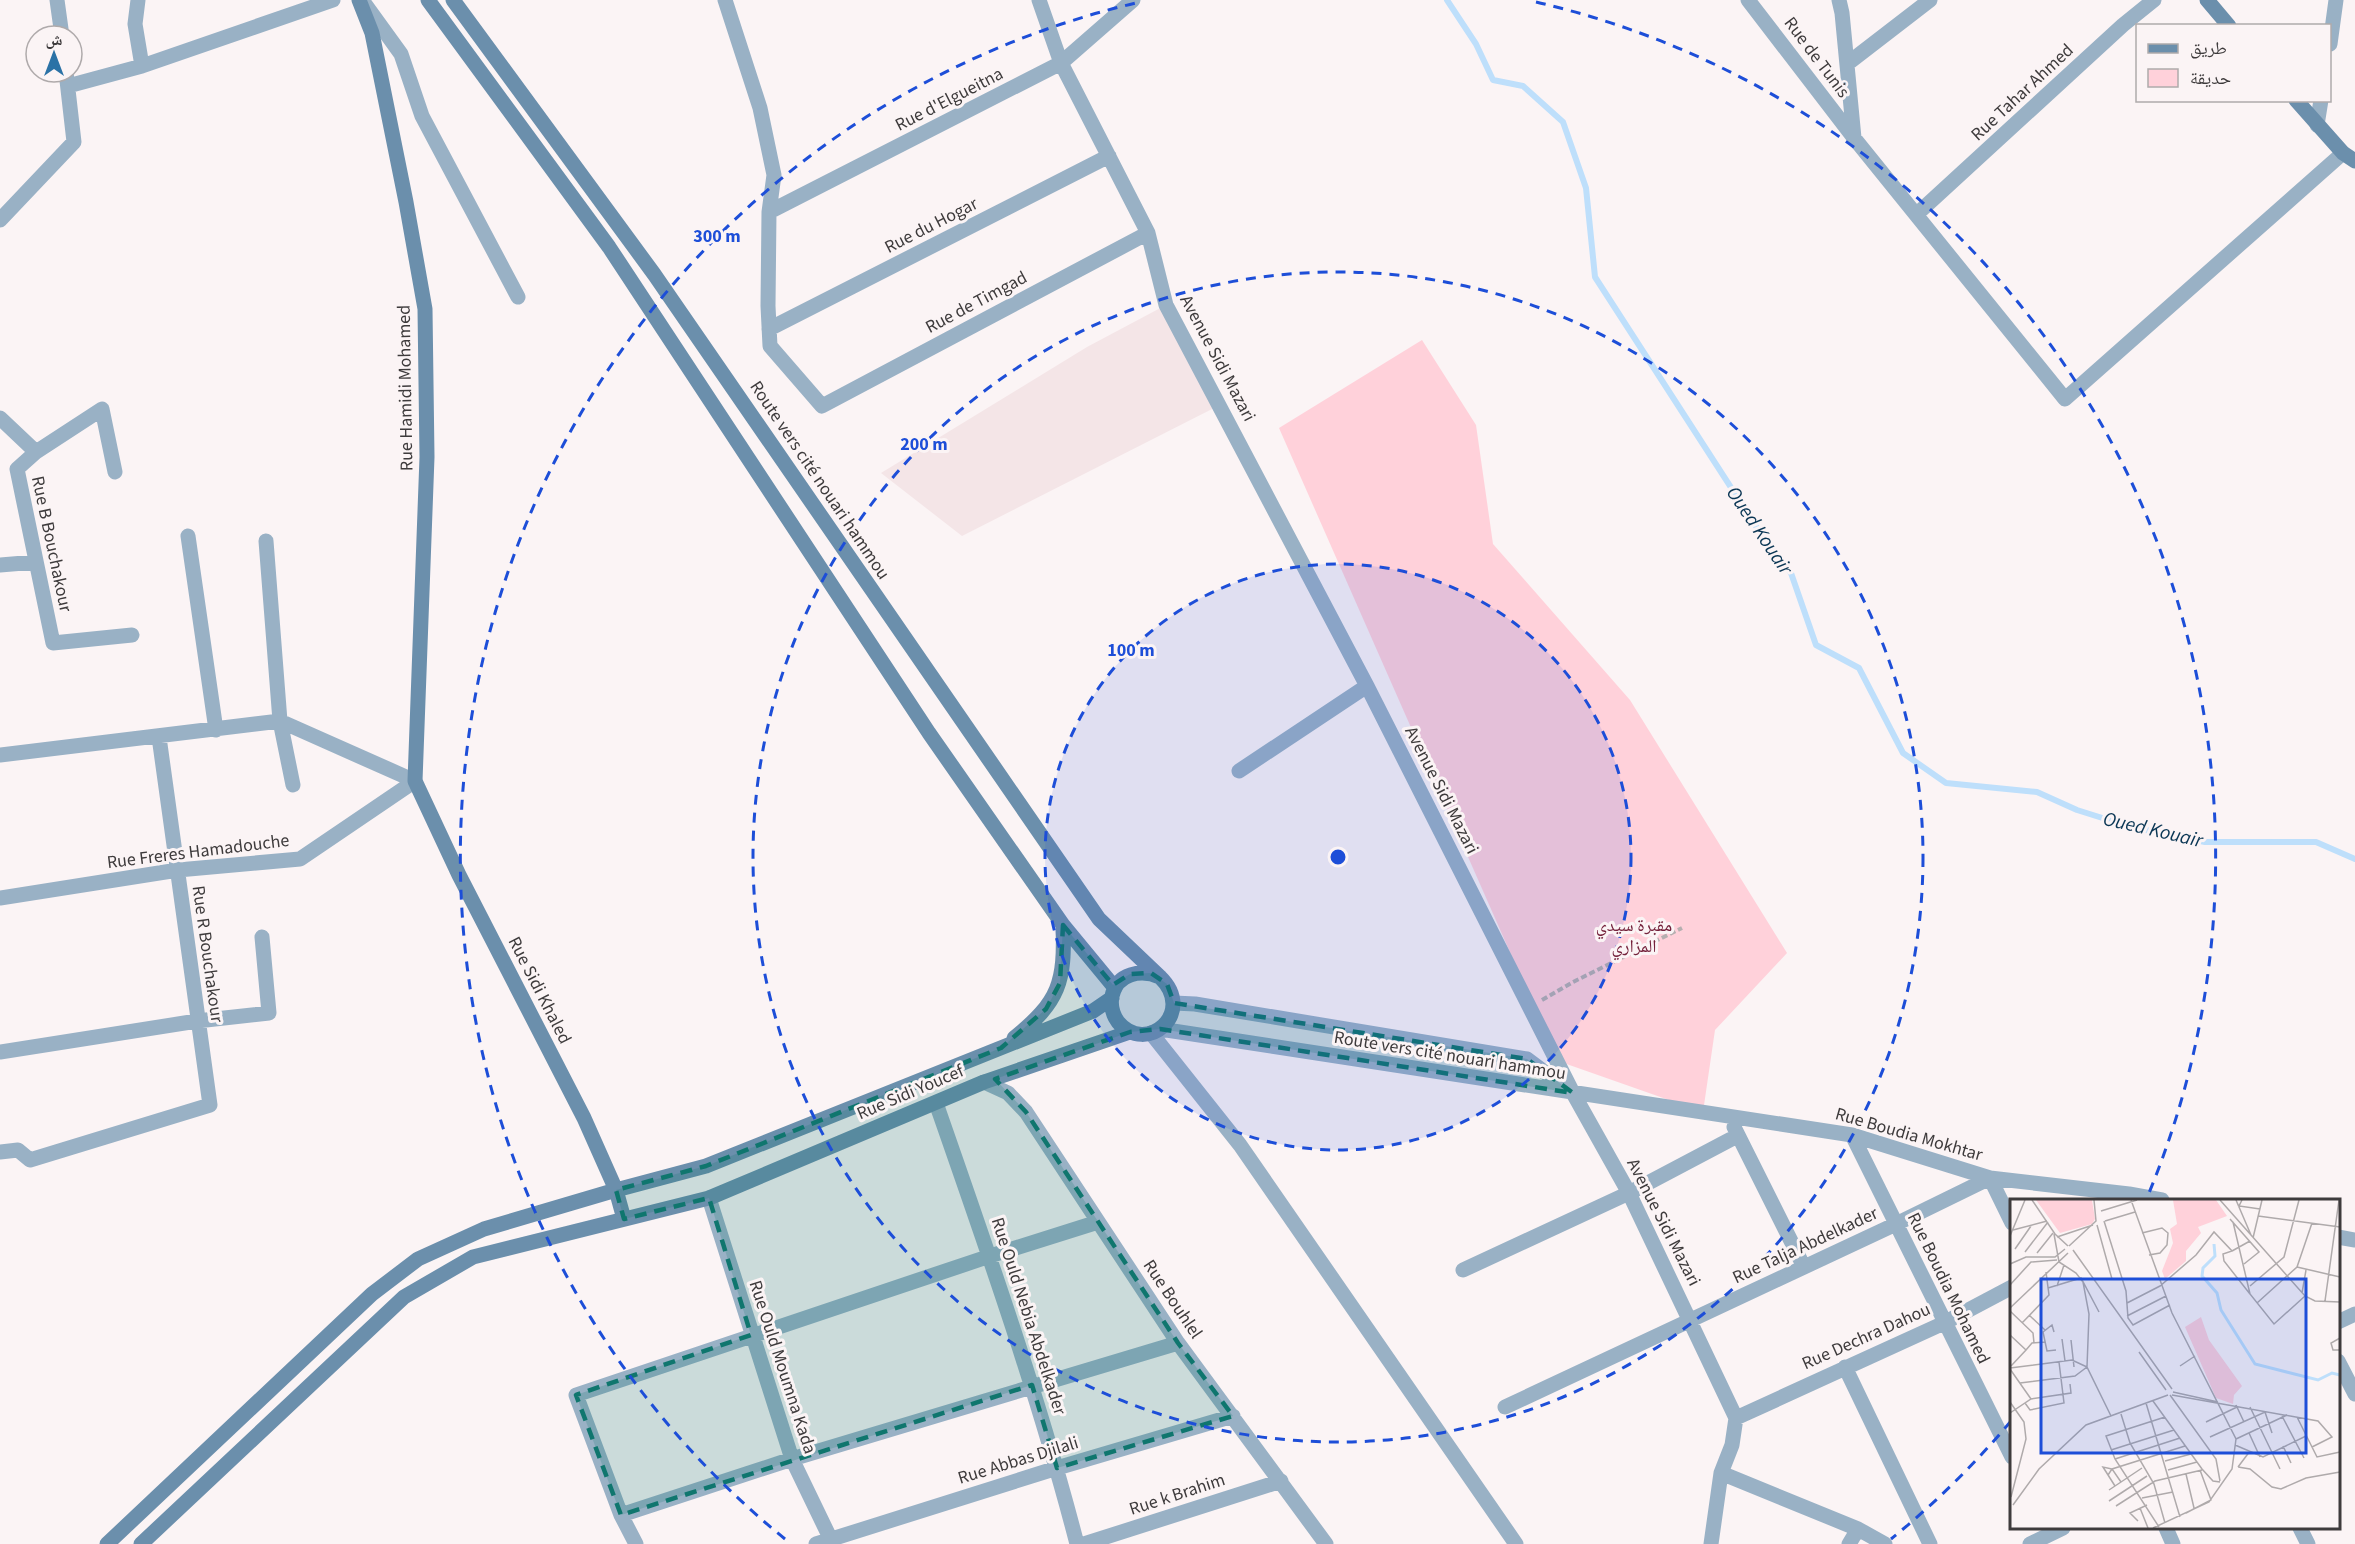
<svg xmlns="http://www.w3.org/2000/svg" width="2355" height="1544" font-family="'Source Sans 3','Noto Naskh Arabic',sans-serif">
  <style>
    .built { fill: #f4e5e7 }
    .green { fill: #ffd1da }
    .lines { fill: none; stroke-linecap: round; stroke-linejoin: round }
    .stream { stroke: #bedffb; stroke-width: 6 }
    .path { stroke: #b5afb0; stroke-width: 4; stroke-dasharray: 6 3; stroke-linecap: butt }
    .street { stroke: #99b1c5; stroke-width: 15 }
    .secondary { stroke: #6b8fac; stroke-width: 15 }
    .marked { fill: #0f766e; fill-opacity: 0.2; stroke: #0f766e; stroke-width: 4.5; stroke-dasharray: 12 8; stroke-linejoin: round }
    .ring { fill: none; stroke: #1d4ed8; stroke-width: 3; stroke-dasharray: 10 8 }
    .labels { text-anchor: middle; stroke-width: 6; stroke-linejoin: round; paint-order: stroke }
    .street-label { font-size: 18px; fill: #3e3b3c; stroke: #fbf4f5 }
    .park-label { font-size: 18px; fill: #74213b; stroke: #fbf4f5 }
    .water-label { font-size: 20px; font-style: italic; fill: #0a3654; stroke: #fbf4f5 }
    .inset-river { fill: none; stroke: #bedffb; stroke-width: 3 }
    .inset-road { fill: none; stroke: #afaaab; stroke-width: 1.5 }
    .view { fill: #1d4ed8; fill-opacity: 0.15; stroke: #1d4ed8; stroke-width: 3 }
    .inset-edge { fill: none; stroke: #3e3b3c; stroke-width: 3 }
    .centre { fill: #1d4ed8; stroke: #fbf4f5; stroke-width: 3 }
    .ring-label { font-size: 18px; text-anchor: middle; font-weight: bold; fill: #1d4ed8; stroke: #fbf4f5; stroke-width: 6; stroke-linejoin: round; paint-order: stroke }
  </style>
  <rect width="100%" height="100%" fill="#fbf4f5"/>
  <path class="built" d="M1166,305L1218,406L962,536L881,473L1087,347Z"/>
  <path class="green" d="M1422,340L1476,425L1493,544L1630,700L1787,953L1715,1030L1703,1112L1558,1061L1279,428Z"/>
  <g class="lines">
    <path class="stream" d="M1447,0L1476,44L1493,80L1523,86L1563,122L1586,188L1595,277L1763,537L1791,573L1816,645L1859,668L1903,753L1946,783L2037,792L2077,810L2131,827L2205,842H2316L2355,859"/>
    <path class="path" d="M1542,1000L1573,982L1682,928"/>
    <path class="street" d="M57,0L62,36
      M138,0L135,24L142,66
      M362,0L401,54L422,116L518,297
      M725,0L760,108L774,175L769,212L768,306L770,346L822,406L1148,233
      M1039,0L1061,63L1148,233L1166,305L1367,686L1573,1093L1629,1193L1736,1418L1732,1445L1721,1473L1711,1544
      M1748,0L1854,138
      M1839,0L1842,13L1854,138L2065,399L2343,153
      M2330,44L2336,0
      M1847,64L1930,0
      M68,86L142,66L333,0
      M2317,125L2321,100
      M769,212L1061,63L1133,0
      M1917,214L2123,25L2154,0
      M0,220L74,142L66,72
      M769,329L1109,156
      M0,418L36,452
      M115,472L102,409L36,452L17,469L53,643L132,635
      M188,536L216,730
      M266,541L280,721L293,785
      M0,565L36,562
      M0,755L280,721L415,781
      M1239,771L1367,686
      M0,898L178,870L300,859L415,781
      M1174,1003L1195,1004L1527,1059L1571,1092
      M1160,1029L1852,1135L1990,1178L2129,1194L2162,1200
      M1151,1033L1240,1145L1516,1544
      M0,1052L197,1021L269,1013L262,937
      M984,1082L1008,1093L1026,1112L1178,1343L1326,1544
      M936,1103C987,1249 1038,1394 1077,1544
      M1734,1127L1804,1267
      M1852,1135L2012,1457
      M0,1152L18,1150L30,1160L210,1105L159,737
      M709,1198L792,1459L833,1544
      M2338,1237L2355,1240
      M1463,1270L1629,1193L1737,1136
      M2338,1322L2355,1314
      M2338,1361L2355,1394
      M1845,1367L1930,1544
      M1505,1407L1896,1224L1990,1178L2012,1223
      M1736,1418L1944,1323L2012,1287
      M1721,1473L1858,1529L1885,1544
      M621,1515L792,1459L1178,1343
      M2166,1528L2173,1544
      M2300,1528L2308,1544
      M636,1544L621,1515L576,1395L990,1256L1098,1222
      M816,1544L1057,1468L1233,1416
      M1084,1544L1281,1481
      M1849,1544L1858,1529
      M2030,1544L2063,1528"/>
    <path class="secondary" d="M359,0L372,33L406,202L425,309L427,457L415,781L459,875L584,1118L616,1190L624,1219
      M428,0L609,247L929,733L1063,925L1115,988
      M453,0L654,274L1099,919L1160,977C1197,1013 1146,1056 1118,1022C1113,1015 1110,1006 1112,996C1117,973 1141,969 1160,977
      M2207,0L2229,26
      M2296,100L2343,153L2355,161
      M1014,1038C1060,1001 1065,982 1063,925
      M107,1544L372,1294L418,1259L484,1229L616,1190L706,1166L1093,1011L1112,998
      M141,1544L404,1297L473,1257L709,1198L984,1082L1130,1032"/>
  </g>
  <path class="marked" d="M1063,925L1113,985L1130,974L1151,973L1167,984L1174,1003L1527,1059L1573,1093L1160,1029L1130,1032L995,1079L1026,1112L1178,1343L1233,1416L1057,1468L1032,1385L621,1515L576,1395L751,1335L709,1198L624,1219L616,1190L706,1166L1001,1048L1046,1009L1060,983Z"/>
  <circle cx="1338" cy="857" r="293" fill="#1d4ed8" fill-opacity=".12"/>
  <g class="ring">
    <circle cx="1338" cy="857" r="293"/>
    <circle cx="1338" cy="857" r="585"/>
    <path d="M2011 1421A878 878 0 0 1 1891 1539M785 1539A878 878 0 0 1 1140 2M1536 2A878 878 0 0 1 2146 1200"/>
  </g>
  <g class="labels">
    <g class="street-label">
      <text transform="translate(1817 57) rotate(53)" y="6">Rue de Tunis</text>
      <text transform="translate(2022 92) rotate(-43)" y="6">Rue Tahar Ahmed</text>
      <text transform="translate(949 99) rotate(-27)" y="6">Rue d'Elgueitna</text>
      <text transform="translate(931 225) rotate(-27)" y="6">Rue du Hogar</text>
      <text transform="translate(976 302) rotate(-28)" y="6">Rue de Timgad</text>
      <text transform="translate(1218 358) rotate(62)" y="6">Avenue Sidi Mazari</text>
      <text transform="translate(405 388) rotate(-91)" y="6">Rue Hamidi Mohamed</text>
      <text transform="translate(820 480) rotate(56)" y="6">Route vers cité nouari hammou</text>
      <text transform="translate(52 544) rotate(78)" y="6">Rue B Bouchakour</text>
      <text transform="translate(1442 790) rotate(63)" y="6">Avenue Sidi Mazari</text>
      <text transform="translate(198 851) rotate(-7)" y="6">Rue Freres Hamadouche</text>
      <text transform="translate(208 954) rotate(82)" y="6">Rue R Bouchakour</text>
      <text transform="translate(540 990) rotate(63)" y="6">Rue Sidi Khaled</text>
      <text transform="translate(1450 1055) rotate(9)" y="6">Route vers cité nouari hammou</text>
      <text transform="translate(910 1092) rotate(-23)" y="6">Rue Sidi Youcef</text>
      <text transform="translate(1909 1134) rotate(16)" y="6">Rue Boudia Mokhtar</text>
      <text transform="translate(1664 1222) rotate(63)" y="6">Avenue Sidi Mazari</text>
      <text transform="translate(1805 1245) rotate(-25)" y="6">Rue Talja Abdelkader</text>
      <text transform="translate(1949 1288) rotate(64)" y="6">Rue Boudia Mohamed</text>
      <text transform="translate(1173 1299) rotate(56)" y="6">Rue Bouhlel</text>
      <text transform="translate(1029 1316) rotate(72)" y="6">Rue Ould Nebia Abdelkader</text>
      <text transform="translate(1866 1336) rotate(-24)" y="6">Rue Dechra Dahou</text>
      <text transform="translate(783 1367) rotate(72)" y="6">Rue Ould Moumna Kada</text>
      <text transform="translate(1018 1460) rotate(-17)" y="6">Rue Abbas Djilali</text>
      <text transform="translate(1177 1494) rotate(-18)" y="6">Rue k Brahim</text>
    </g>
    <g class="park-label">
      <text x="1634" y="931">مقبرة سيدي<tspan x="1634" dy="21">المزاري</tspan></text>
    </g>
    <g class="water-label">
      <text transform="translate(1760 530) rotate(56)" y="7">Oued Kouair</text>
      <text transform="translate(2153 829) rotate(13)" y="7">Oued Kouair</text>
    </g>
  </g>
  <g transform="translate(2010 1199)">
    <rect width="330" height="330" fill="#fbf4f5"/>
    <path d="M26,1H82L85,20L82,25L50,34ZM163,1H206L217,17L188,28L191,34L176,52V62L155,80L152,72L163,44L160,30L167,25ZM191,118L199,141L232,187L224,196L223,205L206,199L175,128Z" fill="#ffd1da"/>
    <path class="inset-river" d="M204,45L205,57L193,69L192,77L207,94L211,111L245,165L308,181L322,174L330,176"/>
    <path class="inset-road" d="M22,1L45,35L58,47M121,1L162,114L226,240L222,270L199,303L143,329M210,1L295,97L305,102L330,103M226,1L241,36M232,1L229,7L250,10M91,12L127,1M248,17L330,28M220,20L249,53L234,65M94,22L116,92L118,119L123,126L160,106M95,22L125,13M223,23L240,95L264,125L295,97M87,26L102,80M3,31L37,22M132,34L152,29L158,34L157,46L150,54L139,56M44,35L49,63L66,74L73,83L79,115L77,168L101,217M0,37L15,1M47,38L83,26M243,39L252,1M59,47L86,22L84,1M5,50L21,27M63,51L162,190M222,52L240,42M15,53L38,23M27,54L43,34M0,65L16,58H45L55,50M287,68L330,78M0,86L21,63L47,61M47,87L54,66M240,87L274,58L289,1M38,89L71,79L89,113M292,94L296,71M315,102L329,1M117,104L150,87L186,56L204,33L222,52L213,55L214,62L240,95M247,104L287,68L302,24M0,109L58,54M0,112L23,134L24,144M19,116L35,131M117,117L156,97M12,124L39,96L36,73M44,133L42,126L33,133L37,152L46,151M0,136L16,151L1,167M330,139L321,144L323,151H330M52,140L55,162M61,141L64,168M16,151L22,144L35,143M129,153L156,191M170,167L185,157M0,169L62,161L77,168M0,170L21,200M10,184L65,177L77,168M163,193L208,203M160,196L206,260L210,282M162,196L308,222L322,238L302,248M143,202L192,270L203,282L210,283M0,203L14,223L16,240L1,298M15,204L20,211L54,204L49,163M136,204L170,318M226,206L234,223M240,208L270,270M0,214L21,200L61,194L60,185M111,215L120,244L144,285L155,324M272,217L294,259M287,218L307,258L330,253M196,223L227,208M239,234L250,258M200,238L255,213L262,234M226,240L277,216M225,246L253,258L296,237M273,247L281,264M101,251L164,231M105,260L170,239M155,262L181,255M228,268L240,270L262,288L271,290L296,279L330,273M228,268L240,252M158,271L187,263M176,275L184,309M98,276L102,270L93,268L105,287M111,283L102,270L175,247M99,291L132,269M132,299L163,293M99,302L137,277M3,306L29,270L76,226L158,196M106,307L145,282L192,271M130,309L138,329M176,314L201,301L190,271M128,322L120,314L137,306M149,328L105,260L96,237L155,218"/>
    <path class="view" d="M31,80H296V254H31Z"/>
    <rect width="330" height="330" class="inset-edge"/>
  </g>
  <circle cx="1338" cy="857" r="9" class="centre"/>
  <g class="ring-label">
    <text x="717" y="242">300 m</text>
    <text x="924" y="450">200 m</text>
    <text x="1131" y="656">100 m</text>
  </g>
  <rect x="2136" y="24" width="195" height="78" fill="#fbf4f5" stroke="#afaaab" stroke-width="1.5"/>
  <rect x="2148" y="44" width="30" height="9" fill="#6b8fac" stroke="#afaaab" stroke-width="1.5"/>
  <text x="2190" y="54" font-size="18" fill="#3e3b3c">طريق</text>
  <rect x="2148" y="69" width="30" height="18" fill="#ffd1da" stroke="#afaaab" stroke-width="1.5"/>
  <text x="2190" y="84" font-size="18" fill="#3e3b3c">حديقة</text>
  <g transform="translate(54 54)"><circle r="28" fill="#fbf4f5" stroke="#afaaab" stroke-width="1.5"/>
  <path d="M0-4.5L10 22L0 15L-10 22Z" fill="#2b72a6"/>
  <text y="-9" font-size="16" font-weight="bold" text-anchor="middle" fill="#3e3b3c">ش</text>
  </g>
</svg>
